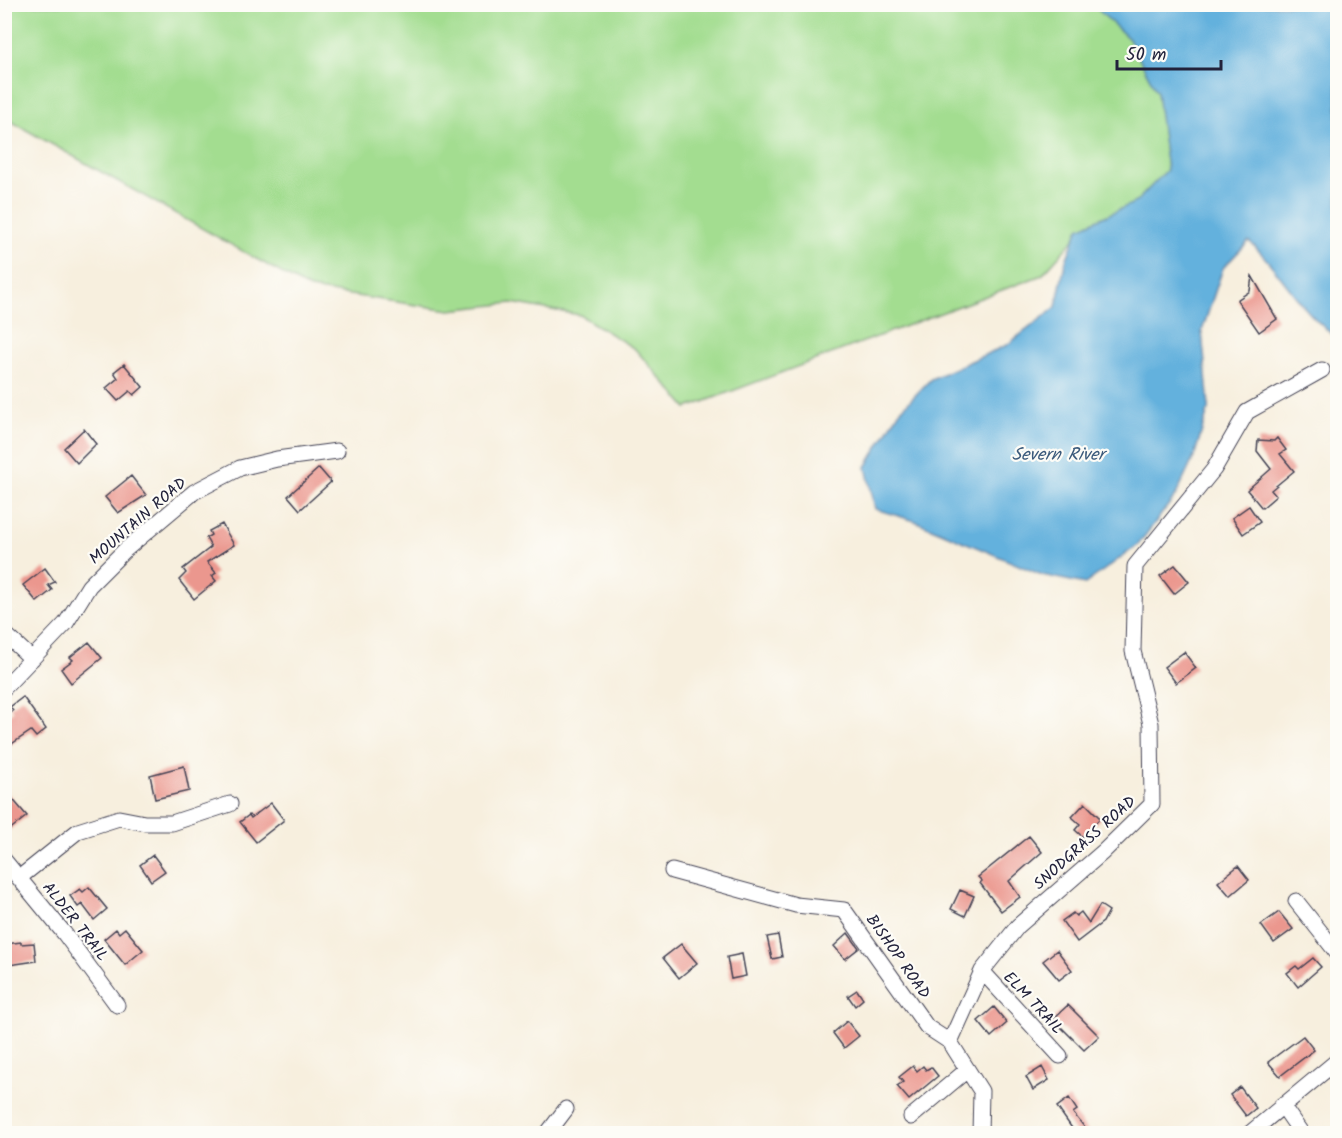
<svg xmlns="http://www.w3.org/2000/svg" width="1342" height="1138" font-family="Kalam,sans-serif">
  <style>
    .green { fill: #a3dd90; stroke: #628066; stroke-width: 1.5 }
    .water { fill: #64b1dd; stroke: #436a8c; stroke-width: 1.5 }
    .building { fill: #eb978e }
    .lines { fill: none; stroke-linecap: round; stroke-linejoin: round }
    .minor-casing { stroke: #424153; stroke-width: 17 }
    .minor { stroke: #fff; stroke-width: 15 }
    .labels { text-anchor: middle; stroke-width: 4.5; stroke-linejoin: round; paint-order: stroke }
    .street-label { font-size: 16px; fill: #22223b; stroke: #fdfcf7 }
    .water-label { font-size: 18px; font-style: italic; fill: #3c5b7c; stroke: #fdfcf7 }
  </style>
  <rect width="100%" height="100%" fill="#fdfcf7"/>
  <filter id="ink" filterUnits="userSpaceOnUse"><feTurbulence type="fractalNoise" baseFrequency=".0167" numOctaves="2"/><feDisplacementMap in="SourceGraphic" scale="12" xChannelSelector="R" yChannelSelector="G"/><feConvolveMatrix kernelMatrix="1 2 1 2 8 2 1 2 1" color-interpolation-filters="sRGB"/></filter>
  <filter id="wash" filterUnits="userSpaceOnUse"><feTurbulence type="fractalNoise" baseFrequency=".008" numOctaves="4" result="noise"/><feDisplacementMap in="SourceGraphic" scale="24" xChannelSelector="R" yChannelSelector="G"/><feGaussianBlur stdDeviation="1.35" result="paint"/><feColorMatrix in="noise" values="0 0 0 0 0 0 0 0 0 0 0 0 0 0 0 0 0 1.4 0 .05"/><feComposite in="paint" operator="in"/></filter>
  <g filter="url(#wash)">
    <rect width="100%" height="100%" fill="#f7efde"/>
    <path class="green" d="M1093,4L1129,39L1157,92L1167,170L1136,202L1079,228L1075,238L1042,275L687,408L635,349L580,315L512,303L450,310L310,289L5,118V5Z"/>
    <path class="water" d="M1093,5H1337L1338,338C1301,314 1281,270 1249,241L1223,268L1202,331L1209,407L1194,457L1176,495L1138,545L1085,584L1042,575L915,521L875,509L866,467L899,412L931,379L1007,345L1056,307L1065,263L1079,228L1136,202L1167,170L1157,92L1129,39Z"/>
    <g id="blocks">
      <path class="building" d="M1252,276L1277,319L1259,332L1237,300L1250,291Z
        M124,364L143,387L134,395L130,391L118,401L106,388L118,378L114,372Z
        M84,429L96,444L77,463L64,448Z
        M1277,438L1286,450L1280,454L1294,471L1271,490L1276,496L1262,508L1247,490L1271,469L1257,451L1258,440L1274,441Z
        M319,468L331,482L300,510L288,496Z
        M131,476L146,495L118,513L105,497Z
        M1249,506L1260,522L1243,534L1232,518Z
        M222,524L234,545L207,562L216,573L212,576L216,581L194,599L179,580L186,573L183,569L211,547L206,538L211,535L209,531Z
        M1175,565L1189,582L1174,594L1160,576Z
        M45,568L55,582L48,585L52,590L37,602L23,585Z
        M89,642L102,658L71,683L61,669L73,660L70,657Z
        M1184,652L1196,668L1176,683L1164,667Z
        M23,697L46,729L36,737L31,731L4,749V718L13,711L10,707Z
        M184,766L189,791L155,799L150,775Z
        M4,789L27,816L4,834Z
        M271,803L284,820L256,842L240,822L249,815L251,818Z
        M1085,803L1100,818L1083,837L1075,830L1080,824L1072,817Z
        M1029,836L1042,852L1009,881L1020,897L1001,911L980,883L982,881L978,877Z
        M153,855L165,871L151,881L140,865Z
        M1238,866L1249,880L1230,896L1218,882Z
        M89,887L107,909L94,920L82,904L78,907L70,896L80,889L83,892Z
        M960,890L974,896L965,916L951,909Z
        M1100,905L1109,911L1103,922L1077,942L1062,921L1073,913L1076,916L1081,912L1089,923Z
        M1279,912L1293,929L1274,943L1261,925Z
        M125,928L143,950L125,965L104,939L116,929L119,933Z
        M848,933L859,948L845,959L834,946Z
        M778,935L782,957L772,959L767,937Z
        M21,942V944L34,943L36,961L9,965L6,944Z
        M681,944L697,963L679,978L663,958Z
        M1057,950L1072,970L1059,980L1043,961Z
        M742,954L746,976L731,979L727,957Z
        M1313,958L1321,967L1298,987L1287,973L1296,966L1299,969Z
        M857,990L863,999L855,1006L848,996Z
        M1068,1005L1099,1036L1084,1050L1053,1019Z
        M994,1007L1007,1023L991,1037L978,1021Z
        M847,1021L859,1036L844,1048L833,1033Z
        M1303,1036L1314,1050L1280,1076L1268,1062Z
        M913,1066L917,1071L923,1066L926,1070L931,1067L938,1076L909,1100L897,1086L903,1082L899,1077Z
        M1042,1067L1049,1080L1033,1090L1026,1077Z
        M1240,1087L1256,1108L1246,1116L1230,1095Z
        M1069,1098L1077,1110L1073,1113L1090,1134H1076L1057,1107Z"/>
    </g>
  </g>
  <g filter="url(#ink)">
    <use href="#blocks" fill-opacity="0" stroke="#424153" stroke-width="1.5"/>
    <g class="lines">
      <defs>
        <path id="minor" d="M4,633L32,659
          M4,688L66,623L89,586L125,550L194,492L240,468L277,459L337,451
          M4,860L64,933L117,1005
          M672,871L796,905L844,910L927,1027L950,1042L981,1091L980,1134
          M19,878L78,831L119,818L145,823H172L230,804
          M1296,901L1338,954
          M982,971L1060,1056
          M950,1042L982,971L1018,926L1103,852L1152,804L1151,724L1133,651L1135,566L1214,469L1247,412L1322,370
          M1282,1105L1302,1134
          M911,1117L967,1070
          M547,1134L566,1109
          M1249,1134L1338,1060"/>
      </defs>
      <use href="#minor" class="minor-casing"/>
      <use href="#minor" class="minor"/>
    </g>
  </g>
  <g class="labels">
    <g class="street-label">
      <text transform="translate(137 520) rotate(-41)" y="6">MOUNTAIN ROAD</text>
      <text transform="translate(1084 842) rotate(-42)" y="6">SNODGRASS ROAD</text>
      <text transform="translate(76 921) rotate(52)" y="6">ALDER TRAIL</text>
      <text transform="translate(899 956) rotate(55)" y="6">BISHOP ROAD</text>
      <text transform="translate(1034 1002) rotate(47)" y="6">ELM TRAIL</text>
    </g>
    <g class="water-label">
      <text x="1058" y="460">Severn River</text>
    </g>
  </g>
  <rect width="1342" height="1138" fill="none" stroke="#fdfcf7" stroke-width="24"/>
  <path d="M1117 60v9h104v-9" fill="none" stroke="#22223b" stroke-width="3"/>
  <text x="1126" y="60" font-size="18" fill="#22223b" stroke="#fdfcf7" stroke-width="4.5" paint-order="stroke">50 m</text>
</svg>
